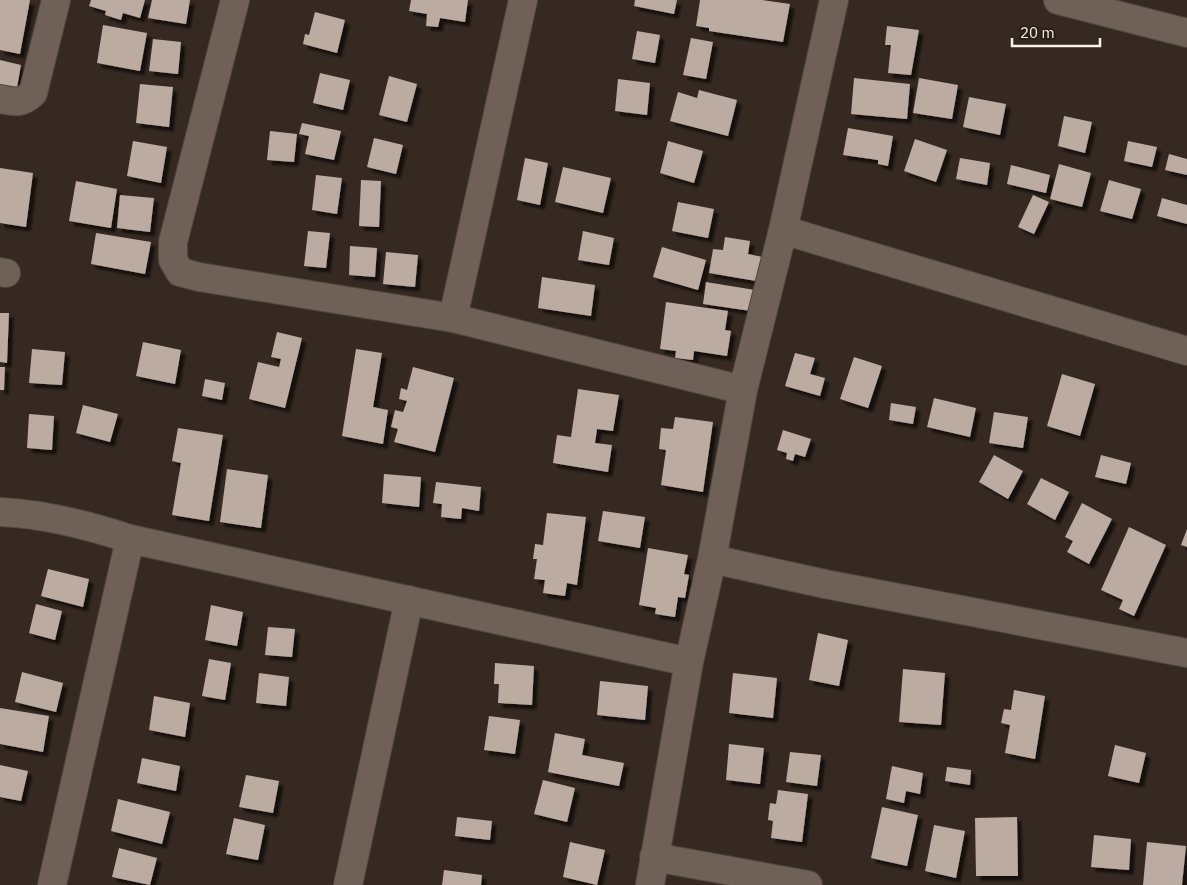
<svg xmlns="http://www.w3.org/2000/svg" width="1187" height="885" font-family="'IBM Plex Sans',sans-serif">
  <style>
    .building { fill: #bbaba1; filter: url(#shadow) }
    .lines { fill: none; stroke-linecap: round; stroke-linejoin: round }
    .minor-casing { stroke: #524840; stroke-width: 30 }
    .minor { stroke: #6f6158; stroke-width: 28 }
  </style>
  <defs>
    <filter id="shadow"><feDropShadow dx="4.5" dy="4.5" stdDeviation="1" flood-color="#0009"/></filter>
  </defs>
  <rect width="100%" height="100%" fill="#352921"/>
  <path class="building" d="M0,0H30L20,54L0,50Z
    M91,0H145L140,18L123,13L121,20L105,15L106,11L89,6Z
    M152,0H190L186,24L148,18Z
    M411,0H468L465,22L440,18L438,27L426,26L427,14L409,11Z
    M635,0H677L674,14L634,6Z
    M700,0H762L790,4L783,42L709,31V28L696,26Z
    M315,12L345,20L337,53L303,44L305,34L309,35Z
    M103,25L147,33L140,71L97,63Z
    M887,26L919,30L911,75L888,73L891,45H885Z
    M637,31L660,35L655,63L632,59Z
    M691,38L713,42L706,79L683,75Z
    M153,39L181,42L178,74L149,71Z
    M0,60L21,65L16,93L0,90Z
    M320,73L350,80L343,110L313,103Z
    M389,76L417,84L407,122L379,115Z
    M854,78L910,84L907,119L851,114Z
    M919,78L958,85L952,119L913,113Z
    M618,79L650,83L647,115L615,111Z
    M140,84L173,87L169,127L136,123Z
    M699,90L737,100L728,136L670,121L678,92L697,98Z
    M969,97L1006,104L1000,135L963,127Z
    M1064,116L1092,122L1085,153L1058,146Z
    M302,123L341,131L334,160L305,154L309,136L299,134Z
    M848,128L893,136L888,166L878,164V160L843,155Z
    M270,131L297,134L294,162L267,160Z
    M374,138L403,145L396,174L367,167Z
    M915,139L947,150L936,182L904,171Z
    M133,141L167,147L161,183L127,176Z
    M668,141L703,151L694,183L660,173Z
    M1128,141L1157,147L1152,167L1124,161Z
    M1169,154L1187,159V175L1165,170Z
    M525,158L548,163L540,205L517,200Z
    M960,158L990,163L987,185L956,179Z
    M1059,164L1091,173L1082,207L1050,199Z
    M1011,165L1050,175L1046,193L1007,184Z
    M563,167L611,178L603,213L555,202Z
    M0,168L33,173L26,227L0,223Z
    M316,175L342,178L337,214L312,210Z
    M361,180L381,181L379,227L359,226Z
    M1109,180L1141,189L1132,219L1100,211Z
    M76,181L117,189L111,228L69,221Z
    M120,195L154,198L150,232L117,228Z
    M1033,195L1049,202L1034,234L1018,227Z
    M1162,198L1187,205V224L1157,216Z
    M678,202L714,209L708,238L672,231Z
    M308,231L330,233L326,268L304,266Z
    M583,231L614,238L609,265L578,260Z
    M96,233L151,242L145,274L91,264Z
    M725,237L750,241L748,254L767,258L762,282L709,273L713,249L723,250Z
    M350,246L377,248L375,277L349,275Z
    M662,247L706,260L698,290L653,277Z
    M386,252L418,255L415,287L383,284Z
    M542,277L595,285L591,316L538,308Z
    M706,282L755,290L751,311L703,304Z
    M666,302L728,311L725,330L731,331L727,356L694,351L693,360L675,358L676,351L660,349Z
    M0,313H9L7,363L0,362Z
    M277,332L302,338L285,408L249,399L258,362L279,367L281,359L271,357Z
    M143,342L181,350L175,384L136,376Z
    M32,349L65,352L62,385L29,383Z
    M356,349L382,353L373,407L388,410L383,444L342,436Z
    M795,353L815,358L810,374L825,378L820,396L785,386Z
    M854,357L882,366L868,408L840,399Z
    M0,367H5L4,390H0Z
    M413,367L454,378L435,452L394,442L398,429L391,427L395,410L403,412L407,401L399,399L401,388L407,390Z
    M1062,374L1095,384L1080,436L1047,426Z
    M205,379L225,383L222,400L202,396Z
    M578,389L619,395L613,431L597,429L595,443L612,445L608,472L553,463L557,435L571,437Z
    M934,398L976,408L970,437L927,427Z
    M891,403L916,407L913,424L889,420Z
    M83,405L118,414L110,442L76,433Z
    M994,412L1028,417L1023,448L989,443Z
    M29,414L54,416L52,450L27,448Z
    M675,417L713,422L703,492L661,485L666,450L659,449L661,428L673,429Z
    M178,428L223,435L209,521L172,515L181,463L172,461Z
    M783,430L811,439L805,457L795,454L793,461L786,459L787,453L777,450Z
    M994,455L1023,471L1008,499L979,482Z
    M1101,455L1131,463L1126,484L1095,477Z
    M227,469L268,475L261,528L220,522Z
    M384,474L421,477L419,507L382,503Z
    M1041,478L1069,492L1055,520L1027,504Z
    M436,482L481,487L479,511L462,508L461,519L441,517L442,504L433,503Z
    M1082,503L1112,519L1089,564L1067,552L1073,541L1065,537Z
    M603,511L645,517L640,548L598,541Z
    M547,513L586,517L577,585L567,583L565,596L543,593L545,580L534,579L537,559H533L535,544L543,545Z
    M1129,527L1166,545L1134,616L1119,609L1123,600L1101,590Z
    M1187,529V547L1181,545Z
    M648,548L688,555L684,574L689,575L685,598L678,597L675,617L655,614L656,608L639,605Z
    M48,569L89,579L83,607L41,596Z
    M36,604L62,611L55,640L29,633Z
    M211,605L243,612L237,646L205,640Z
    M268,627L295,629L292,657L265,655Z
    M818,633L848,640L839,686L809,680Z
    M209,659L231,663L225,700L202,696Z
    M495,663L534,666L532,705L498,703L499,684H494Z
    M903,669L945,673L941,725L899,722Z
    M22,672L63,683L56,712L15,702Z
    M259,673L289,677L286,706L256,703Z
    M733,673L777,678L773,718L729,713Z
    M600,681L648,686L645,720L597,715Z
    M1014,690L1045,696L1035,759L1005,753L1010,725L1001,723L1004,709L1011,710Z
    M154,696L190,703L185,737L149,730Z
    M0,708L49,716L43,752L0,744Z
    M489,716L520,720L515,754L484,750Z
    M555,733L585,739L582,755L624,763L619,786L548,772Z
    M729,744L764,748L760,784L726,780Z
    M1115,745L1146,753L1139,783L1108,776Z
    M790,752L821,755L817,786L786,782Z
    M142,758L180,766L176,791L137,783Z
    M0,765L28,771L21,801L0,797Z
    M892,766L923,773L920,794L906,791L904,803L886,799Z
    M947,767L971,770L970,785L945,781Z
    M246,775L279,781L273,813L239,807Z
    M543,780L575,788L567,822L534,814Z
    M778,790L808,794L802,842L771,838L773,821L768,820L770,803L776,804Z
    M118,799L170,812L162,844L111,831Z
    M882,807L918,815L907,866L871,858Z
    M457,817L492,821L490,840L455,836Z
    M1017,817L1018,876H976L975,818Z
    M234,818L265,825L258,860L226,854Z
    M934,825L965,831L956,878L925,871Z
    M1094,835L1131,839L1129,870L1091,867Z
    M570,842L605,850L597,885L563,877Z
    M1147,842L1186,846L1182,885H1143Z
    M119,848L157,858L150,885L112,877Z
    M444,870L482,875L481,885H442Z"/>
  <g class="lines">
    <defs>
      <path id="minor" d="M235,0L173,242V260L180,272L199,277L453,318L743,390
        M1058,0L1187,33
        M0,99C14,102 22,104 33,93L56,0
        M783,230L1187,351
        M0,272L6,273
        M453,318L523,0
        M0,512C45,514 88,525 130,539L689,662
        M712,559L825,584L1187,653
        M654,857L808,885
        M52,885L130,539
        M348,885L409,600
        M650,885L689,662L712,559L743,390L783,230L834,0"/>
    </defs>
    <use href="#minor" class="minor-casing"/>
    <use href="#minor" class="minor"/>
  </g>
  <path d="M1012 38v8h88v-8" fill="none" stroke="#faf1ec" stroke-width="2.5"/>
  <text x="1020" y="38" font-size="15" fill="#faf1ec" stroke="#2b2018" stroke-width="4" paint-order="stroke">20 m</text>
</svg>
